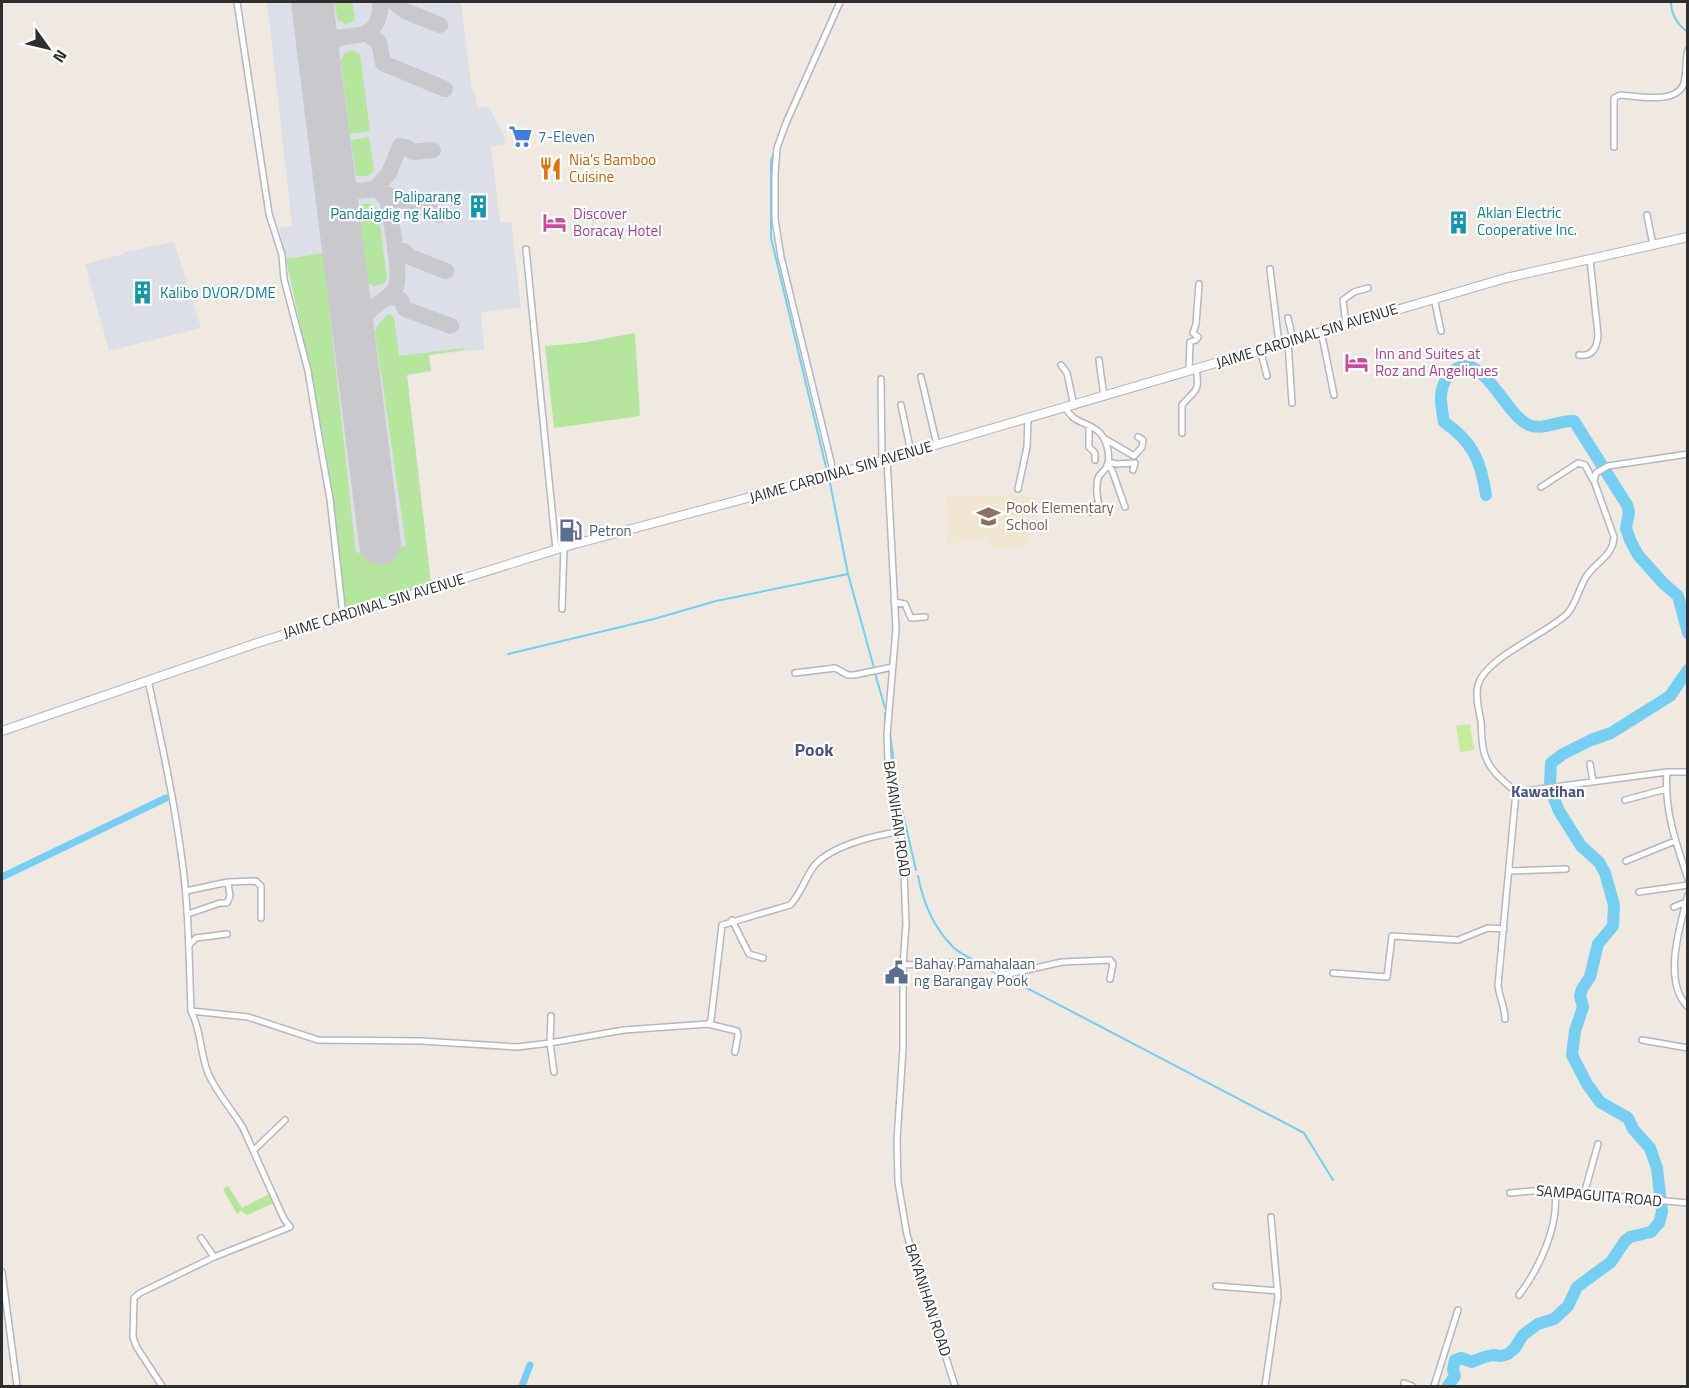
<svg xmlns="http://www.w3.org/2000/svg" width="1689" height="1388" font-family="'Titillium Web',sans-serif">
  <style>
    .education { fill: #f0e6d1 }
    .airport { fill: #dcdee8 }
    .green { fill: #b6e59e }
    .pitch { fill: #c9ec9a }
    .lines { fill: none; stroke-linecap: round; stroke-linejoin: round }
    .stream { stroke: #75cff0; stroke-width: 2 }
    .canal { stroke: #75cff0; stroke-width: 7 }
    .river { stroke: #75cff0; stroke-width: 12 }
    .taxiway { stroke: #c9c8cc; stroke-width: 16 }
    .runway { stroke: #c9c8cc; stroke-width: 42 }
    .minor-casing { stroke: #b4b7c1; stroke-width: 8 }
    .secondary-casing { stroke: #b4b7c1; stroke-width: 10 }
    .minor { stroke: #fff; stroke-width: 5 }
    .secondary { stroke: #fff; stroke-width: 8 }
    .labels { text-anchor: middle; stroke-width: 4.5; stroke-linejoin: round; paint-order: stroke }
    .shop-label { font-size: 15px; fill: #366cbe; stroke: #fff; text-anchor: start }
    .food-label { font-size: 15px; fill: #c56008; stroke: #fff; text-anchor: start }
    .culture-label { font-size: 15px; fill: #0d838f; stroke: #fff; text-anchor: start }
    .hotel-label { font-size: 15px; fill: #b23c85; stroke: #fff; text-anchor: start }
    .street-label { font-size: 15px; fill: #2e2e2e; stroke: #fff }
    .education-label { font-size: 15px; fill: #785e54; stroke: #fff; text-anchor: start }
    .service-label { font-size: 15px; fill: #4e5e75; stroke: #fff; text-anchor: start }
    .neighbourhood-label { font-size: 16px; font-weight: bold; fill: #4d5680; stroke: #fff }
    .quarter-label { font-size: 18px; font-weight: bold; fill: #4d5680; stroke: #fff }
  </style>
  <rect width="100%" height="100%" fill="#efe9e1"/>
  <path class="education" d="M1030,495L1029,546L991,548L987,538L947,544L946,496Z"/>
  <path class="airport" d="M267,2H461L472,92H475L477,108L488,106L504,136L505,144L491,146L500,223L511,222L521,307L481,312L484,349L429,355L431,371L407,375L431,584L344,609L334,503L327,460L311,374L279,228L292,225Z
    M174,242L201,328L109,351L85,264L121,255L125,252Z"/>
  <path class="green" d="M334,2H352L355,19L352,22L345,24L338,20Z
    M352,50L360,54L370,131L350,134L341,60L345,53Z
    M369,137L374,171L368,176H356L351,140Z
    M369,203L378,209L387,279L383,284L374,286L368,284L359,208L361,205Z
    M323,253L356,553L406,546L375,331C378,325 383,318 389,314L394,317L399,356L464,348V350L429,355L431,371L407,375L431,584L344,609C341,574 338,539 334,504C323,421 303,340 286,259Z
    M635,333L640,416L554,428L545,346L581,343Z
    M228,1186L242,1208L271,1193L276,1202L247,1215L241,1211L237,1214L223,1189Z"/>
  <path class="pitch" d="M1470,724L1474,750L1460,752L1456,726Z"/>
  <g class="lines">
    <path class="stream" d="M1671,2C1671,13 1677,25 1688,32
      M830,18L837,2
      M775,151L771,160V238L826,467
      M830,483L848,574L874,668
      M508,654L654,619L716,601L848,574
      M875,673L885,708
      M885,713V726
      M890,733L897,788L916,870
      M918,876C923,902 934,928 953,947C959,953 969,957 976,962
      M1002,975L1304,1133L1333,1180"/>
    <path class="canal" d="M2,877L166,798
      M522,1386L530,1365"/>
    <path class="river" d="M1486,495C1481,461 1473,442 1444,422C1441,405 1437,388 1450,374C1481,343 1503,414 1529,425C1543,431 1559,420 1574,421L1627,505L1629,512L1626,528L1630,540L1638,555L1663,583L1678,596L1688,633
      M1550,785L1551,763L1563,754L1591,740L1611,733L1662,701L1670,696L1688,670
      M1448,1386L1455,1376L1453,1370L1455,1360L1461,1358L1472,1362L1484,1357L1493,1355L1501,1356L1508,1354L1515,1348L1523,1335L1538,1324L1554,1319L1568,1306L1577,1287L1611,1262L1625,1241L1630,1237L1651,1232L1659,1223L1662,1212L1657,1168L1650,1148L1633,1129L1628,1118L1600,1102L1587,1084L1572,1055L1575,1031L1583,1007L1580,996L1582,989L1590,977L1598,944L1613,926L1614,905L1605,873L1599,862L1581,846L1559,811L1551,791"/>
    <path class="taxiway" d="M394,2L405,11L440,25
      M314,17L323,32L338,38
      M367,34L379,42L383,63L445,89
      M320,63C322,55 325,47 332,42C346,31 363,42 375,25C380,17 381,10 380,2
      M334,172C345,194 352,192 375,189L389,173L400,146L406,147L413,152L433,150
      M378,191L440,215
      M339,214L346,198L355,192
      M395,251H404L410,257L446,271
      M391,296L401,300L405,309L451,326
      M350,297L361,308L371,309
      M356,350C357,331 362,314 379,303C386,298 392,295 396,287C401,273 392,226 389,209L388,201L380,191"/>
    <path class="runway" d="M312,2L380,544"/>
    <defs>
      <path id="minor" d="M237,2L269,214L282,255L284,279L308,371L319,437L330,499L343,616
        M1614,147V98L1620,95C1638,96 1677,105 1684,83C1687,72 1685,60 1688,50
        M1647,215L1653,245
        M526,249L556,550
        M1270,269L1279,344
        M1434,298L1441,331
        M1288,318L1293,339
        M1346,324L1343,300L1354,292L1368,288
        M1321,331L1334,395
        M1288,341L1292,403
        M1260,349L1267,376
        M1579,355C1593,357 1597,347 1598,335L1590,259
        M1099,360L1104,397
        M1061,365L1067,373L1074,406
        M1189,371L1190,342L1196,340L1198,337L1193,333L1196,324L1199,284
        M921,377L937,445
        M881,379L882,461
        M901,405L911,452
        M1066,408C1073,424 1088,421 1100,433C1107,440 1110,455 1108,464C1106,470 1102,472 1099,476C1095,484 1097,496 1099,505H1094L1090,512
        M1089,426V447L1095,453V460
        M1182,433V405C1196,389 1200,392 1196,369
        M1105,439L1134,456L1142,447L1143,440L1138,437
        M887,459L896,629L887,735L888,760L903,848L906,924L903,965V1048L897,1141L898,1182L907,1235L955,1386
        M1108,462L1116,464L1135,463L1133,470
        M1107,465L1112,470L1125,507
        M833,475L831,462L781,257L775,219V174L777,148L786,123L840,2
        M1541,487L1578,463L1585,465L1593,480
        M1018,489L1027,447L1028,419
        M894,602L905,604L911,618L925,617
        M562,609L564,547
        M795,673L835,668L848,675H854L893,667
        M148,680C161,740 174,799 182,860C189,910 189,960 191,1011C201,1029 200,1053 208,1073C217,1094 232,1109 243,1128L284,1219L290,1227L214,1257L140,1293L134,1298L133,1337L136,1346L162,1386
        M1590,764L1593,781
        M1667,772C1664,810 1676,843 1688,879
        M1516,792C1506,783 1491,772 1486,758C1481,748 1482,733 1481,722C1479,710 1475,697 1478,685C1485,658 1546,634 1567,614C1577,603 1579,586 1588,574C1598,561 1613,555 1614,537L1594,481L1596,473L1608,466L1688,454
        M1625,800L1666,789
        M1626,861L1675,841
        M1509,871L1566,869
        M186,891L228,882L256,881L261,886V918
        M1639,892L1688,885
        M1688,895C1680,925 1662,982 1688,1007
        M1674,907L1686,902
        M188,914L220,903H227L230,896L228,882
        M732,920L749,954L763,958
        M189,945L196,938L227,934
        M903,965L965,962L991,967L1004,974H1009L1062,962L1110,960L1113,964L1110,979
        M1333,973L1387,977L1392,936L1458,940L1488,928L1504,929
        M191,1011L248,1017L318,1040L421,1041L517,1047L550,1043L624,1030L708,1024L711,1020L722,925L790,905C800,895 804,881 812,869C826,847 874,835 900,832
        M551,1016L550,1043L554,1072
        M1505,1019C1505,1007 1499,997 1498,985L1516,792L1667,772H1688
        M708,1024L737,1031L738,1035L735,1052
        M1642,1040L1688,1048
        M254,1150L285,1120
        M1510,1193L1544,1190L1688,1203
        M1584,1194L1598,1144
        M201,1238L214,1257
        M2,1272L17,1386
        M1216,1286L1278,1291
        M1519,1295C1539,1269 1559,1226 1555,1193L1552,1191
        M1404,1383L1412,1386
        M1265,1386L1278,1297L1271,1217
        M1434,1386L1458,1310"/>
      <path id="secondary" d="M2,731L254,644L564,547L833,475L1506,278L1688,237"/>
    </defs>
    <use href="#minor" class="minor-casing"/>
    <use href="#secondary" class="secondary-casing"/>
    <use href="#minor" class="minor"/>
    <use href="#secondary" class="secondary"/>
  </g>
  <defs>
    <symbol id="supermarket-bare" viewBox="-9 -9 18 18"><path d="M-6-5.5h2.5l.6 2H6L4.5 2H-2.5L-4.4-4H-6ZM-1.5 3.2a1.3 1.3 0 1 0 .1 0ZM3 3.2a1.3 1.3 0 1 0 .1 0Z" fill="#3f7fe0" stroke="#fff" stroke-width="2.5" paint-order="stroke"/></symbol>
    <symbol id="restaurant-bare" viewBox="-9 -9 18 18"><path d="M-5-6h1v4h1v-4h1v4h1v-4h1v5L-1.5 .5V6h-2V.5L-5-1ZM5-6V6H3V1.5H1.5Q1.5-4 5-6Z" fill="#e8710a" stroke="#fff" stroke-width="2.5" paint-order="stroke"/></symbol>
    <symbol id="building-bare" viewBox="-9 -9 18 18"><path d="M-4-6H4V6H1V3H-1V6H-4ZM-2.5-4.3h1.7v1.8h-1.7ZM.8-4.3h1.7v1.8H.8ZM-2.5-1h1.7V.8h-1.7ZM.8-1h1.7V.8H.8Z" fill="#0f9aa8" stroke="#fff" stroke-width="2.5" paint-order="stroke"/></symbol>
    <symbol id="hotel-bare" viewBox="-9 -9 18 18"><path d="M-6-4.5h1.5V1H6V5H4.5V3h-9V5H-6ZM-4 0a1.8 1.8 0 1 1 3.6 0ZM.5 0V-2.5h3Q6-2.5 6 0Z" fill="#d1479c" stroke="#fff" stroke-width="2.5" paint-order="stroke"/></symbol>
    <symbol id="school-bare" viewBox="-9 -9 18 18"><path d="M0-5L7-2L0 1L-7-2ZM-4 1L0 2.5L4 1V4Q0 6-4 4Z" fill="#8d6e63" stroke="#fff" stroke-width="2.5" paint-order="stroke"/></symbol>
    <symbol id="fuel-bare" viewBox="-9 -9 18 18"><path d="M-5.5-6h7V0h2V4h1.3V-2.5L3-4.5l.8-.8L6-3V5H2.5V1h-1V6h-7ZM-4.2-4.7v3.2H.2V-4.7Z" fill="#5c6f8a" stroke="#fff" stroke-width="2.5" paint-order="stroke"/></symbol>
    <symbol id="civic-bare" viewBox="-9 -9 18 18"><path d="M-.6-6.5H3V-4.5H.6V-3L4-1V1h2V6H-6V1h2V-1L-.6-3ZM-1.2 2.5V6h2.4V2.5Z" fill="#5c6f8a" stroke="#fff" stroke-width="2.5" paint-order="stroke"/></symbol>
  </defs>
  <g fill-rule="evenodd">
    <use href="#supermarket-bare" x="504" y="120" width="33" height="33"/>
    <use href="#restaurant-bare" x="534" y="152" width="33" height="33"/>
    <use href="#building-bare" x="462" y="190" width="33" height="33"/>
    <use href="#building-bare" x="1442" y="206" width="33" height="33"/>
    <use href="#hotel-bare" x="538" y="206" width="33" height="33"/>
    <use href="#building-bare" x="126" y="276" width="33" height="33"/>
    <use href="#hotel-bare" x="1340" y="346" width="33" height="33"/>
    <use href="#school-bare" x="972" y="500" width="33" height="33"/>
    <use href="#fuel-bare" x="554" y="514" width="33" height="33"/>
    <use href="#civic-bare" x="880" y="956" width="33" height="33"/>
  </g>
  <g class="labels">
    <g class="shop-label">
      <text x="538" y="142">7-Eleven</text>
    </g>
    <g class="food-label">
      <text x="569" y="165">Nia's Bamboo<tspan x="569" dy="17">Cuisine</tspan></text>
    </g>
    <g class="culture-label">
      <text x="461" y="202" text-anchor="end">Paliparang<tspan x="461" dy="17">Pandaigdig ng Kalibo</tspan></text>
      <text x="1477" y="218">Aklan Electric<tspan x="1477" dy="17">Cooperative Inc.</tspan></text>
      <text x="160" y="298">Kalibo DVOR/DME</text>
    </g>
    <g class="hotel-label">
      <text x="573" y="219">Discover<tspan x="573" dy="17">Boracay Hotel</tspan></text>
      <text x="1375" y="359">Inn and Suites at<tspan x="1375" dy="17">Roz and Angeliques</tspan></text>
    </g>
    <g class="street-label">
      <text transform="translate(1307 336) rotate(-17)" y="5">JAIME CARDINAL SIN AVENUE</text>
      <text transform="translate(841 472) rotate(-16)" y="5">JAIME CARDINAL SIN AVENUE</text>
      <text transform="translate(374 606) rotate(-17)" y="5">JAIME CARDINAL SIN AVENUE</text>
      <text transform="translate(897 819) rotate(82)" y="5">BAYANIHAN ROAD</text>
      <text transform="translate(1599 1196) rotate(5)" y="5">SAMPAGUITA ROAD</text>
      <text transform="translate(928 1300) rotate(72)" y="5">BAYANIHAN ROAD</text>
    </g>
    <g class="education-label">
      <text x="1006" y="513">Pook Elementary<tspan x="1006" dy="17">School</tspan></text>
    </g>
    <g class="service-label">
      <text x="589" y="536">Petron</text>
      <text x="914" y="969">Bahay Pamahalaan<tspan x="914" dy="17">ng Barangay Pook</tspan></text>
    </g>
    <g class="neighbourhood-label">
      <text x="1548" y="797">Kawatihan</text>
    </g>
    <g class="quarter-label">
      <text x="814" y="756">Pook</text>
    </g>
  </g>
  <rect width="1689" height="1388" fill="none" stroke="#2e2e2e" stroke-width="6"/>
  <g transform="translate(48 48) rotate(124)" stroke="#ffffff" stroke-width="4.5" paint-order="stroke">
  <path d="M0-4.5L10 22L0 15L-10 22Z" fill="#2e2e2e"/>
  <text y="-9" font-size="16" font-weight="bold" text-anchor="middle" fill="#2e2e2e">N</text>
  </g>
</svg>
